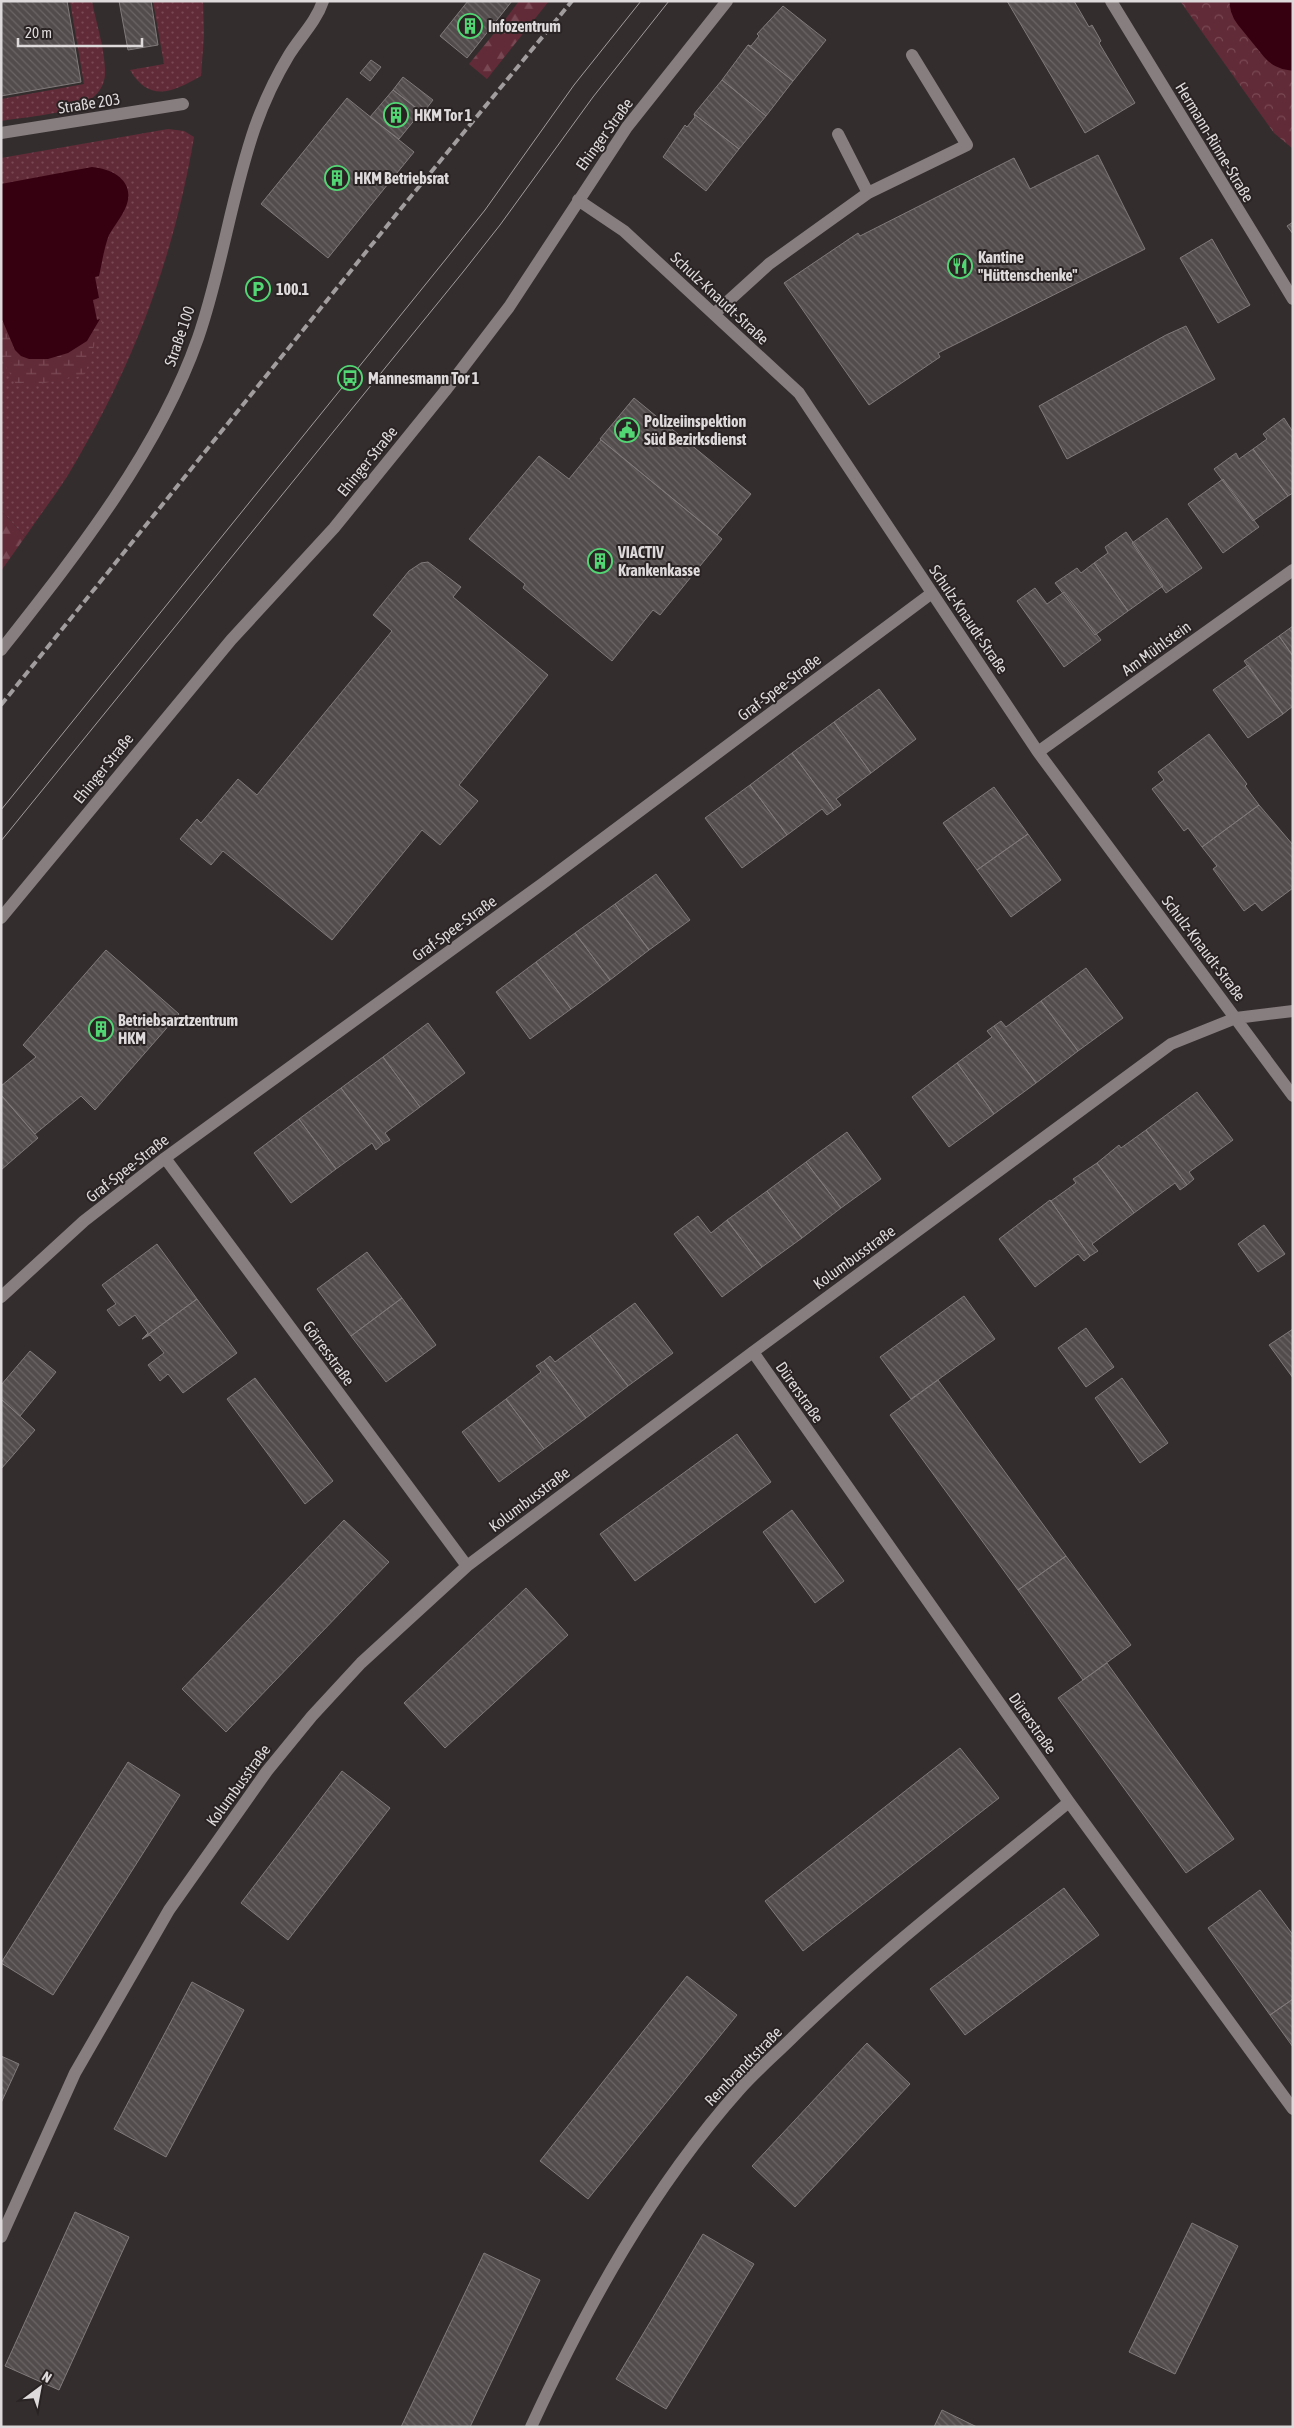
<svg xmlns="http://www.w3.org/2000/svg" width="1294" height="2428" font-family="'Asap Condensed',sans-serif">
  <style>
    .grass { fill: url(#grass-dots) }
    .forest { fill: url(#forest-firs) }
    .wetland { fill: url(#wetland-marsh) }
    .park { fill: url(#park-crowns) }
    .water { fill: #370011 }
    .lines { fill: none; stroke-linecap: round; stroke-linejoin: round }
    .river { stroke: #370011; stroke-width: 75 }
    .building { fill: url(#building-back-hatch); stroke: #817a7b }
    .minor { stroke: #867e7f; stroke-width: 12 }
    .tram { stroke: #a19c9d; stroke-width: 1 }
    .rail { stroke: #a19c9d; stroke-width: 4; stroke-dasharray: 8 4; stroke-linecap: butt }
    .labels { text-anchor: middle; stroke-width: 4; stroke-linejoin: round; paint-order: stroke }
    .poi-label { font-size: 16px; font-weight: bold; fill: #dedadb; stroke: #2a2324; text-anchor: start }
    .street-label { font-size: 16px; fill: #dedadb; stroke: #2a2324 }
  </style>
  <defs>
    <pattern id="grass-dots" width="8" height="8" patternUnits="userSpaceOnUse" patternTransform="scale(1.25)"><rect width="8" height="8" fill="#622b38"/><path d="M2 2h.1M6 6h.1" fill="none" stroke="#784954" stroke-width="1.8" stroke-linecap="round"/></pattern>
    <pattern id="forest-firs" width="22" height="20" patternUnits="userSpaceOnUse" patternTransform="scale(1.25)"><rect width="22" height="20" fill="#622b38"/><path d="M5 1l3.5 6h-7zM16 11l3.5 6h-7z" fill="#784954"/></pattern>
    <pattern id="wetland-marsh" width="20" height="14" patternUnits="userSpaceOnUse" patternTransform="scale(1.25)"><rect width="20" height="14" fill="#622b38"/><path d="M1 5h8M5 5V1M11 12h8M15 12V8" fill="none" stroke="#784954"/></pattern>
    <pattern id="park-crowns" width="20" height="18" patternUnits="userSpaceOnUse" patternTransform="scale(1.25)"><rect width="20" height="18" fill="#622b38"/><path d="M2 6a3 3 0 1 1 6 0M12 15a3 3 0 1 1 6 0" fill="none" stroke="#784954"/></pattern>
    <pattern id="building-back-hatch" width="6" height="6" patternUnits="userSpaceOnUse" patternTransform="scale(1.25)"><rect width="6" height="6" fill="#534c4d"/><path d="M-1 5l2 2M0 0l6 6M5-1l2 2" fill="none" stroke="#6b6566"/></pattern>
  </defs>
  <rect width="100%" height="100%" fill="#342d2e"/>
  <path class="grass" d="M70,1H92C96,23 106,53 105,74C103,115 33,115 1,121V99L84,84Z
    M153,1H203L204,35L201,76C174,91 150,104 130,70L164,64Z
    M168,129L184,131L194,137C173,261 133,367 68,475C55,496 39,516 25,537L1,510V158Z"/>
  <path class="forest" d="M519,1H549L487,79L469,64L496,31L501,35L506,29L501,25Z
    M1,510L25,537L1,571Z"/>
  <path class="wetland" d="M1,317L15,350C25,353 39,359 49,358C70,357 92,337 100,319L103,318L85,374L81,376L23,387L17,386L1,358Z"/>
  <path class="park" d="M1180,1H1293V149L1274,133Z"/>
  <path class="water" d="M92,167C115,169 137,183 125,209C121,218 114,226 109,235C104,248 102,263 99,276L95,277L99,298L93,300L97,320L100,319L87,341L68,353L48,359H29L21,356L15,350L1,317V184Z"/>
  <g class="lines">
    <path class="river" d="M1267,1L1293,33"/>
  </g>
  <path class="building" d="M1,1H67L81,82L1,96Z
    M119,1H151L158,45L128,50Z
    M468,1H512L467,58L440,36Z
    M1007,1H1074L1089,27L1092,25L1101,41L1099,43L1135,103L1085,133Z
    M783,6L826,40L793,81L748,45L751,46L759,36L757,34Z
    M748,45L793,81L766,116L722,80Z
    M371,60L381,67L370,81L360,73Z
    M403,77L433,100L423,113L393,90Z
    M722,80L766,116L739,149L694,114Z
    M393,90L421,112L399,139L370,117Z
    M347,98L414,152L328,258L261,204Z
    M694,114L739,149L706,191L663,157L685,125L687,127L695,117Z
    M1098,155L1145,249L938,353L940,357L869,405L784,283L858,233L860,236L1014,158L1030,189Z
    M1293,222V234L1287,226Z
    M1212,239L1250,305L1218,323L1180,258Z
    M1186,326L1215,379L1067,459L1039,406L1166,335Z
    M634,398L751,494L717,535L600,439Z
    M1284,418L1293,432V493L1288,496L1253,449L1267,439L1263,434Z
    M601,440L722,539L660,615L653,610L612,661L523,588L525,584L469,539L539,456L569,479Z
    M1253,449L1288,496L1253,521L1214,469L1236,453L1239,459Z
    M1223,479L1259,527L1223,553L1188,504Z
    M1167,518L1202,568L1166,593L1132,543Z
    M1126,532L1163,586L1128,611L1094,563L1108,553L1105,547Z
    M428,562L461,587L453,597L548,675L459,785L478,801L440,845L422,830L332,940L223,851L211,865L180,839L197,819L201,823L238,779L257,795L392,631L373,615L409,571L421,563Z
    M1094,563L1128,611L1095,635L1055,583L1077,568L1081,573Z
    M1035,588L1047,604L1064,592L1101,640L1064,667L1017,601Z
    M1293,626V656L1279,636Z
    M1279,636L1293,656V706L1283,714L1244,661Z
    M1248,665L1283,714L1248,738L1213,690Z
    M879,689L916,739L871,773L834,722Z
    M834,722L871,773L836,799L841,805L834,810L792,753Z
    M1209,734L1247,784L1245,786L1259,805L1202,847L1188,828L1184,831L1152,789L1164,780L1158,772Z
    M792,753L834,810L827,815L822,809L787,835L750,785Z
    M750,785L787,835L742,868L705,818Z
    M994,787L1028,834L977,870L943,823Z
    M1259,805L1293,845V888L1262,911L1255,903L1244,911L1213,869L1217,866L1202,847Z
    M1028,834L1061,880L1011,917L977,870Z
    M656,874L690,920L649,950L615,904Z
    M615,904L649,950L610,980L575,933Z
    M575,933L610,980L571,1009L536,962Z
    M106,950L179,1014L95,1110L81,1096L35,1134L1,1095V1086L36,1057L23,1045Z
    M536,962L571,1009L530,1039L496,992Z
    M1086,968L1123,1018L1078,1051L1041,1001Z
    M1041,1001L1078,1051L1036,1083L994,1026L1001,1021L1006,1027Z
    M428,1023L465,1073L420,1107L383,1057Z
    M994,1026L1036,1083L994,1114L957,1063L992,1037L987,1031Z
    M383,1057L420,1107L385,1133L390,1140L383,1144L341,1088Z
    M957,1063L994,1114L949,1147L912,1097Z
    M341,1088L383,1144L376,1150L372,1143L336,1169L299,1119Z
    M1197,1092L1233,1140L1189,1172L1194,1179L1187,1185L1146,1130Z
    M1,1095L38,1138L1,1170Z
    M299,1119L336,1169L291,1203L254,1153Z
    M1146,1130L1187,1185L1180,1190L1175,1183L1134,1213L1097,1163L1119,1145L1121,1148Z
    M847,1132L881,1179L841,1208L806,1162Z
    M806,1162L841,1208L802,1238L767,1191Z
    M1097,1163L1134,1213L1092,1244L1098,1251L1090,1256L1050,1200L1051,1201L1076,1183L1073,1179Z
    M767,1191L802,1238L762,1267L727,1220Z
    M1050,1200L1090,1256L1084,1261L1078,1254L1035,1287L999,1239Z
    M698,1216L711,1233L727,1220L762,1267L722,1297L674,1234Z
    M1264,1225L1285,1254L1258,1272L1238,1244Z
    M157,1244L197,1299L142,1339L148,1333L135,1315L119,1326L107,1310L116,1304L102,1285Z
    M367,1252L402,1298L351,1336L317,1289Z
    M964,1296L995,1339L911,1399L880,1357Z
    M402,1298L436,1345L386,1382L351,1336Z
    M197,1299L237,1353L183,1393L168,1374L160,1381L148,1365L164,1353L150,1335L142,1339Z
    M635,1303L673,1353L628,1386L590,1336Z
    M1086,1328L1114,1367L1086,1387L1058,1348Z
    M1293,1329V1378L1269,1345Z
    M590,1336L628,1386L586,1418L544,1361L550,1356L555,1362Z
    M30,1351L56,1372L20,1416L1,1399V1385Z
    M544,1361L586,1418L544,1449L506,1399L541,1372L536,1366Z
    M255,1378L333,1481L305,1504L227,1399Z
    M1122,1378L1168,1443L1140,1463L1095,1398Z
    M938,1380L1066,1556L1018,1590L890,1415Z
    M1,1399L35,1430L1,1469Z
    M506,1399L544,1449L499,1482L462,1432Z
    M737,1434L771,1482L635,1581L600,1534Z
    M792,1510L844,1581L815,1603L763,1532Z
    M344,1520L389,1562L226,1732L182,1689Z
    M1066,1556L1131,1645L1083,1680L1018,1590Z
    M526,1588L568,1635L445,1748L404,1703Z
    M1107,1663L1234,1839L1186,1873L1058,1698Z
    M960,1748L999,1798L803,1951L765,1901Z
    M128,1762L180,1795L53,1995L1,1963Z
    M342,1771L390,1808L288,1940L241,1903Z
    M1064,1888L1099,1935L965,2035L930,1989Z
    M1260,1890L1293,1935V1999L1270,2015L1208,1928Z
    M687,1976L737,2015L588,2199L540,2161Z
    M192,1982L244,2010L166,2157L114,2129Z
    M1293,1999V2047L1270,2015Z
    M867,2043L910,2084L795,2207L752,2166Z
    M1,2056L19,2064L1,2103Z
    M75,2212L129,2237L59,2390L5,2366Z
    M1192,2223L1238,2246L1175,2374L1129,2352Z
    M703,2234L754,2264L666,2409L616,2379Z
    M484,2253L540,2280L470,2427H401Z
    M942,2410L977,2427H934Z"/>
  <g class="lines">
    <path class="minor" d="M1111,1L1293,299
      M1,133L183,104
      M838,134L868,193
      M578,200L624,231L799,393L1038,752L1293,1096
      M714,314L769,264L868,193L967,145L912,55
      M1,650C75,556 158,452 198,338C222,269 231,196 255,127C264,102 275,78 289,55C300,37 316,22 323,1
      M1038,752L1293,570
      M1,918L231,640L334,528L445,391L509,307L627,127L727,1
      M165,1158L467,1566
      M1,1297L84,1221L165,1158L542,884L932,593
      M753,1352L1069,1802L1293,2109
      M1,2237L75,2073L169,1910L267,1771L312,1716L361,1663L467,1566L753,1352L1171,1044L1236,1018L1293,1011
      M531,2427C587,2306 651,2189 740,2089C757,2070 776,2054 794,2036C880,1952 976,1879 1069,1802"/>
    <path class="tram" d="M1,810L446,259L485,210L574,85L641,1
      M1,841L463,272L500,225L593,97L669,1"/>
    <path class="rail" d="M1,705L399,211L572,1"/>
  </g>
  <defs>
    <symbol id="building-ring" viewBox="-11 -11 22 22"><circle r="9.5" fill="#2a2324" stroke="#52d673" stroke-width="1.5"/><path d="M-4-6H4V6H1V3H-1V6H-4ZM-2.5-4.3h1.7v1.8h-1.7ZM.8-4.3h1.7v1.8H.8ZM-2.5-1h1.7V.8h-1.7ZM.8-1h1.7V.8H.8Z" fill="#52d673"/></symbol>
    <symbol id="restaurant-ring" viewBox="-11 -11 22 22"><circle r="9.5" fill="#2a2324" stroke="#52d673" stroke-width="1.5"/><path d="M-5-6h1v4h1v-4h1v4h1v-4h1v5L-1.5 .5V6h-2V.5L-5-1ZM5-6V6H3V1.5H1.5Q1.5-4 5-6Z" fill="#52d673"/></symbol>
    <symbol id="parking-ring" viewBox="-11 -11 22 22"><circle r="9.5" fill="#2a2324" stroke="#52d673" stroke-width="1.5"/><path d="M-3.5-5.5H1a3.5 3.5 0 0 1 0 7H-1V5.5H-3.5ZM-1-3.4V-.6H.8a1.4 1.4 0 0 0 0-2.8Z" fill="#52d673"/></symbol>
    <symbol id="bus-ring" viewBox="-11 -11 22 22"><circle r="9.5" fill="#2a2324" stroke="#52d673" stroke-width="1.5"/><path d="M-5-6H5V4H4V6H2V4H-2V6H-4V4H-5ZM-3.5-4V0h7V-4ZM-3.5 1.2v1.5H-2V1.2ZM2 1.2v1.5H3.5V1.2Z" fill="#52d673"/></symbol>
    <symbol id="civic-ring" viewBox="-11 -11 22 22"><circle r="9.5" fill="#2a2324" stroke="#52d673" stroke-width="1.5"/><path d="M-.6-6.5H3V-4.5H.6V-3L4-1V1h2V6H-6V1h2V-1L-.6-3ZM-1.2 2.5V6h2.4V2.5Z" fill="#52d673"/></symbol>
  </defs>
  <g fill-rule="evenodd">
    <use href="#building-ring" x="456" y="12" width="28" height="28"/>
    <use href="#building-ring" x="382" y="101" width="28" height="28"/>
    <use href="#building-ring" x="323" y="164" width="28" height="28"/>
    <use href="#restaurant-ring" x="946" y="252" width="28" height="28"/>
    <use href="#parking-ring" x="244" y="275" width="28" height="28"/>
    <use href="#bus-ring" x="336" y="364" width="28" height="28"/>
    <use href="#civic-ring" x="613" y="416" width="28" height="28"/>
    <use href="#building-ring" x="586" y="547" width="28" height="28"/>
    <use href="#building-ring" x="87" y="1015" width="28" height="28"/>
  </g>
  <g class="labels">
    <g class="poi-label">
      <text x="488" y="32">Infozentrum</text>
      <text x="414" y="121">HKM Tor 1</text>
      <text x="354" y="184">HKM Betriebsrat</text>
      <text x="978" y="263">Kantine<tspan x="978" dy="18">"Hüttenschenke"</tspan></text>
      <text x="276" y="295">100.1</text>
      <text x="368" y="384">Mannesmann Tor 1</text>
      <text x="644" y="427">Polizeiinspektion<tspan x="644" dy="18">Süd Bezirksdienst</tspan></text>
      <text x="618" y="558">VIACTIV<tspan x="618" dy="18">Krankenkasse</tspan></text>
      <text x="118" y="1026">Betriebsarztzentrum<tspan x="118" dy="18">HKM</tspan></text>
    </g>
    <g class="street-label">
      <text transform="translate(89 103) rotate(-9)" y="6">Straße 203</text>
      <text transform="translate(604 134) rotate(-54)" y="6">Ehinger Straße</text>
      <text transform="translate(1215 142) rotate(59)" y="6">Hermann-Rinne-Straße</text>
      <text transform="translate(720 298) rotate(43)" y="6">Schulz-Knaudt-Straße</text>
      <text transform="translate(179 336) rotate(-71)" y="6">Straße 100</text>
      <text transform="translate(367 461) rotate(-51)" y="6">Ehinger Straße</text>
      <text transform="translate(969 619) rotate(56)" y="6">Schulz-Knaudt-Straße</text>
      <text transform="translate(1156 648) rotate(-36)" y="6">Am Mühlstein</text>
      <text transform="translate(779 687) rotate(-37)" y="6">Graf-Spee-Straße</text>
      <text transform="translate(103 768) rotate(-51)" y="6">Ehinger Straße</text>
      <text transform="translate(454 928) rotate(-36)" y="6">Graf-Spee-Straße</text>
      <text transform="translate(1204 948) rotate(53)" y="6">Schulz-Knaudt-Straße</text>
      <text transform="translate(127 1168) rotate(-38)" y="6">Graf-Spee-Straße</text>
      <text transform="translate(854 1257) rotate(-36)" y="6">Kolumbusstraße</text>
      <text transform="translate(329 1353) rotate(54)" y="6">Görresstraße</text>
      <text transform="translate(800 1392) rotate(55)" y="6">Dürerstraße</text>
      <text transform="translate(529 1499) rotate(-37)" y="6">Kolumbusstraße</text>
      <text transform="translate(1033 1723) rotate(55)" y="6">Dürerstraße</text>
      <text transform="translate(238 1785) rotate(-54)" y="6">Kolumbusstraße</text>
      <text transform="translate(743 2066) rotate(-46)" y="6">Rembrandtstraße</text>
    </g>
  </g>
  <rect width="1294" height="2428" fill="none" stroke="#dedadb" stroke-width="5"/>
  <g transform="translate(40 2388) rotate(32)" stroke="#2a2324" stroke-width="4" paint-order="stroke">
  <path d="M0-4L9 19L0 12L-9 19Z" fill="#dedadb"/>
  <text y="-8" font-size="14" font-weight="bold" text-anchor="middle" fill="#dedadb">N</text>
  </g>
  <path d="M18 38v8h124v-8" fill="none" stroke="#dedadb" stroke-width="2.5"/>
  <text x="25" y="38" font-size="15" fill="#dedadb" stroke="#2a2324" stroke-width="4" paint-order="stroke">20 m</text>
</svg>
